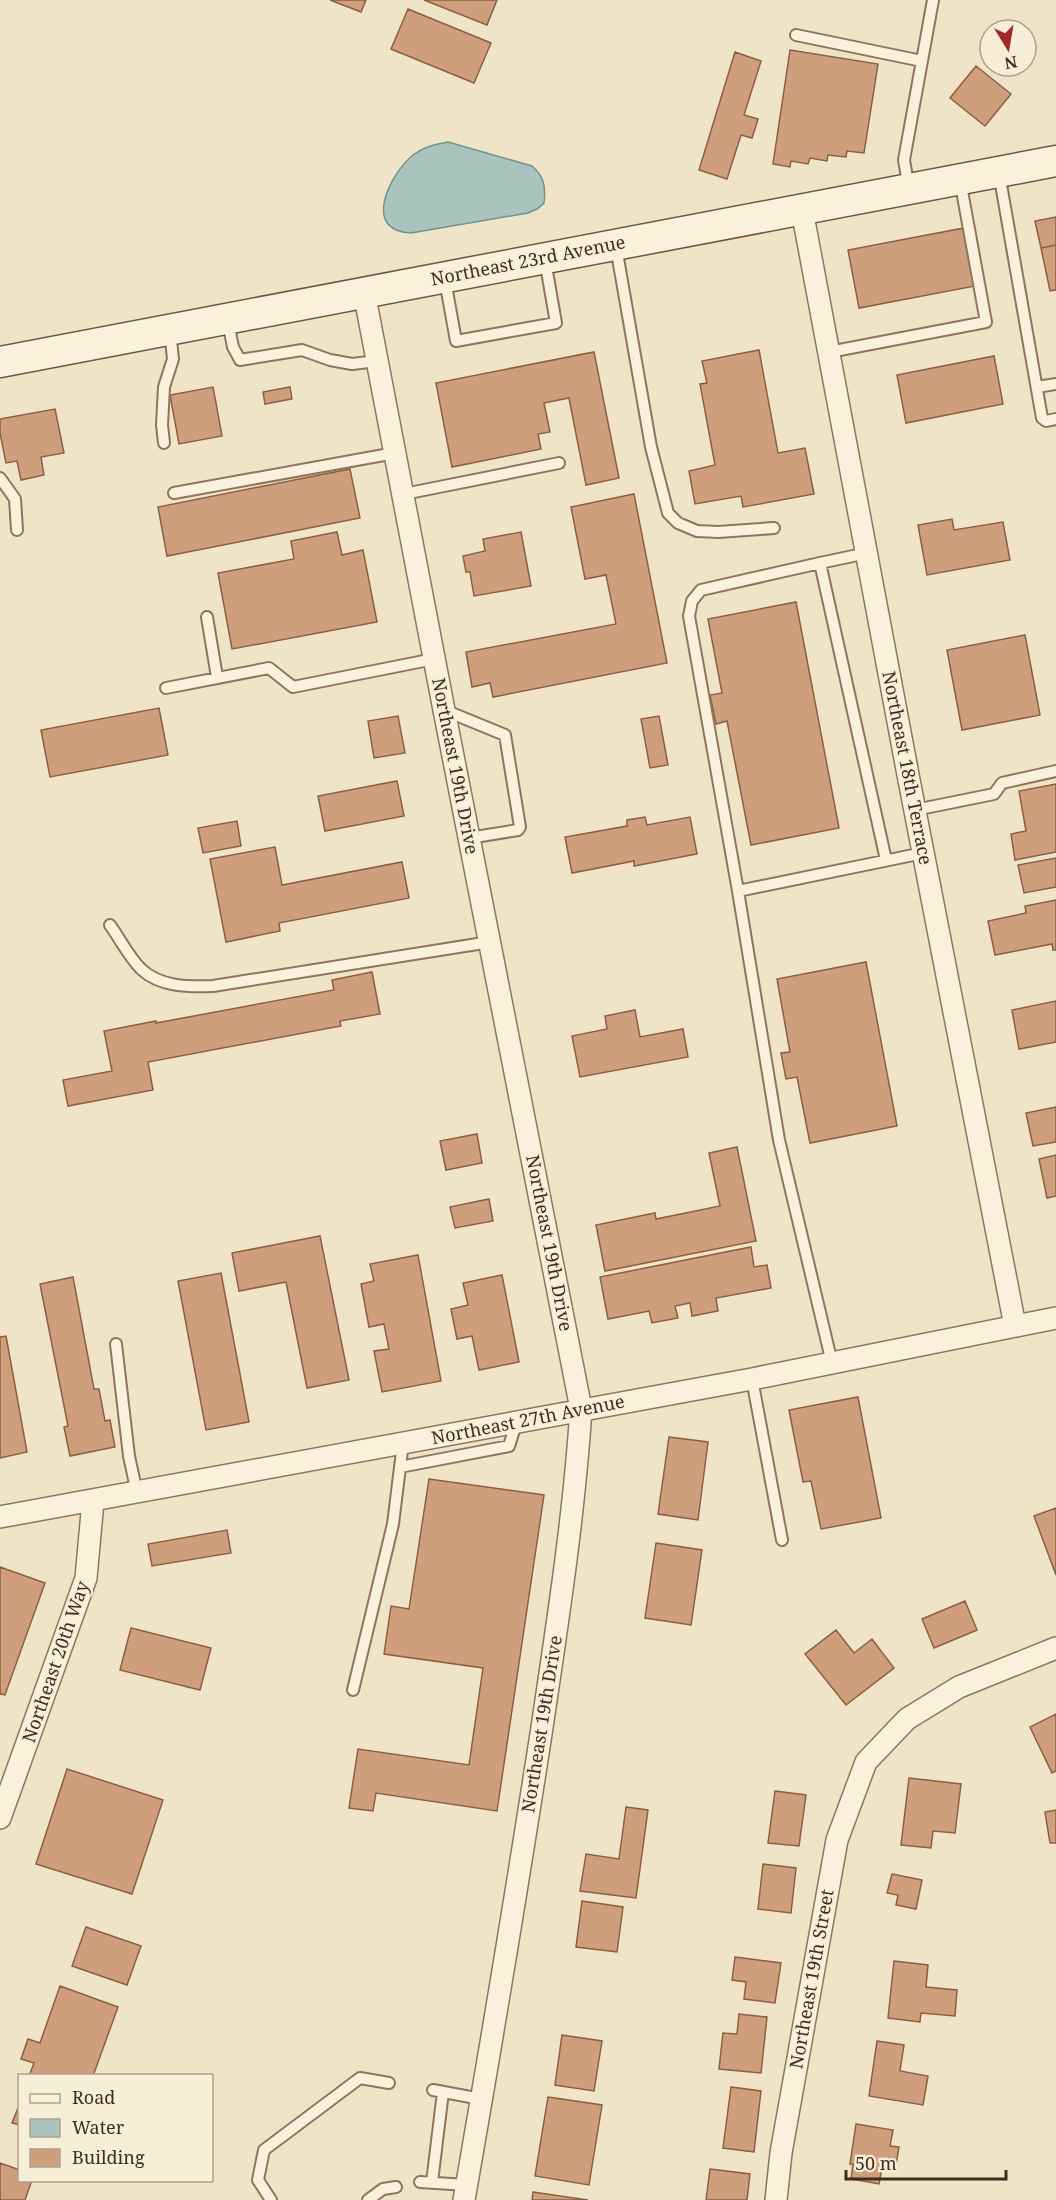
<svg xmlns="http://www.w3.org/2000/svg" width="1056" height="2200" font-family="'Noto Serif',serif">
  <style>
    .water { fill: #a9c4bc; stroke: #6f938a; stroke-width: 1.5 }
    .building { fill: #cf9f7d; stroke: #8d5f41; stroke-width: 1.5 }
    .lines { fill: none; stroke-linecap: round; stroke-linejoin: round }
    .lane-casing { stroke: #8d765c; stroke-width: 14 }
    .street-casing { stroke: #8d765c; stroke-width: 24 }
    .secondary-casing { stroke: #6f573f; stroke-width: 33 }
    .lane { stroke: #faf1dc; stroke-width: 10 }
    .street { stroke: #faf1dc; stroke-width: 21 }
    .secondary { stroke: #faf1dc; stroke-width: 30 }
    .labels { text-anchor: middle; stroke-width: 4.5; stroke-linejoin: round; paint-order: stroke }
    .street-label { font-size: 18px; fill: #3d2e20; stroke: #f7eed8 }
  </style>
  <rect width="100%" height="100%" fill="#f0e4c8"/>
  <path class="water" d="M448,142L532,166C544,176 546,187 544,203L537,209L528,213L411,233C361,231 390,174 413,155C423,147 436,144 448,142Z"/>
  <path class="building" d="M330,0H366L361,12Z
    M424,0H497L487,25Z
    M408,9L491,43L474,83L391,49Z
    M790,50L878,64L864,153L847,151L846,157L828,155L827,161L810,158L808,164L791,161L790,167L773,164Z
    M735,52L761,61L744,115L758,119L752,138L741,135L727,179L699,170Z
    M976,66L1011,94L985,126L950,98Z
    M1056,217V245L1041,248L1035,221Z
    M964,228L975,286L859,308L848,250Z
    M1056,245V290L1050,291L1041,248Z
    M759,350L778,453L805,448L814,494L743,507L741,496L695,504L689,471L715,465L700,384L707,383L702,361Z
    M594,352L619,478L586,485L569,398L544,403L550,432L538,434L541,449L452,467L436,383Z
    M994,356L1003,404L906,423L897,375Z
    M213,387L222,436L179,444L170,395Z
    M290,387L292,399L265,404L263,392Z
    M55,409L64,453L41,457L44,475L21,480L17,461L6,463L0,433V419Z
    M350,469L360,518L167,556L158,507Z
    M634,494L667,663L493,697L490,683L472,687L466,652L616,624L606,575L585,579L571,507Z
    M952,519L954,530L1003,522L1010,560L927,575L918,525Z
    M337,532L342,555L363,550L377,622L232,649L218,573L294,559L291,541Z
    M521,532L531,586L474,596L470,572H466L463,556L485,551L483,539Z
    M796,602L839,828L751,845L727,721L716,724L710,695L722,693L708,619Z
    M1025,635L1040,715L962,730L947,650Z
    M159,708L168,755L50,777L41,730Z
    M398,716L405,753L374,758L368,721Z
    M659,716L668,765L650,768L641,719Z
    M397,781L404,816L325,831L318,796Z
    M1056,784V852L1015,860L1011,834L1026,831L1019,791Z
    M645,817L647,825L690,817L697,854L634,866V861L572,873L565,837L627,826V820Z
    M237,821L241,846L203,853L198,828Z
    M275,847L282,885L402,862L409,898L279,923L280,931L226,942L210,859Z
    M1056,858V887L1024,893L1018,865Z
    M1056,900V950H1053L1052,944L995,955L988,921L1026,913L1025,906Z
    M866,962L897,1126L810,1143L797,1077L786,1079L781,1053L790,1052L777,979Z
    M372,972L380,1014L340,1021L341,1026L148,1062L153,1090L68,1106L63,1080L112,1071L104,1031L156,1021V1023L334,990L332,980Z
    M1056,1001V1042L1019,1049L1012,1010Z
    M635,1010L640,1037L683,1029L688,1057L580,1077L572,1036L607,1029L605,1016Z
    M1056,1107V1142L1033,1146L1026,1113Z
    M477,1134L482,1163L446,1170L440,1141Z
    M737,1147L756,1241L605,1271L596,1225L655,1213L656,1219L720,1206L709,1153Z
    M1056,1155V1196L1047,1198L1039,1159Z
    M489,1199L493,1221L455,1228L450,1207Z
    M320,1236L349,1380L307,1388L286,1282L239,1291L232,1253Z
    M751,1247L754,1267L767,1265L771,1288L716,1298L718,1311L692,1316L690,1303L675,1306L678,1318L652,1323L649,1311L608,1319L600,1277Z
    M418,1255L441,1381L382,1392L374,1351L389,1349L384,1324L369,1327L361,1284L374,1281L370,1264Z
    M221,1273L249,1422L206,1430L178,1281Z
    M502,1275L519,1362L479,1370L472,1336L457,1339L451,1309L468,1305L463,1283Z
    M73,1277L94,1389H99L105,1421L110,1420L115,1447L70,1456L64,1427L68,1426L40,1284Z
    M6,1336L27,1452L0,1458V1337Z
    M858,1397L881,1518L821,1529L811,1481L803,1482L789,1410Z
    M669,1437L708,1442L698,1520L658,1514Z
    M429,1479L544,1495L497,1811L376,1793L373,1811L349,1808L358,1749L469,1765L483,1668L384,1654L391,1606L409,1609Z
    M1056,1508V1575L1034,1516Z
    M227,1530L231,1553L152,1566L148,1544Z
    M656,1543L702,1550L691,1625L645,1618Z
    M0,1567L45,1583L5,1695L0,1694Z
    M965,1601L977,1630L934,1648L922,1619Z
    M131,1628L211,1648L200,1690L120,1670Z
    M836,1630L854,1653L872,1639L894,1668L846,1705L805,1654Z
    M1056,1714V1771L1052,1773L1030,1727Z
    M67,1769L163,1800L132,1894L36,1864Z
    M909,1778L961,1784L955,1833L933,1831L931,1848L901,1845Z
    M775,1791L806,1795L799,1846L768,1843Z
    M626,1807L648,1810L636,1898L580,1891L586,1854L619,1859Z
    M1056,1810V1843H1050L1045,1812Z
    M763,1864L796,1868L791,1913L758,1909Z
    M892,1874L922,1880L916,1909L896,1905L898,1895L887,1893Z
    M582,1901L623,1907L617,1952L576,1947Z
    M86,1927L141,1946L127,1985L72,1966Z
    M735,1957L781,1963L775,2003L744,1999L746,1982L732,1980Z
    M894,1961L928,1965L926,1987L957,1990L955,2016L921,2013L920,2022L888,2018Z
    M60,1986L118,2007L93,2076H29L34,2063L21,2059L28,2039L40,2043Z
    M739,2014L767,2017L761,2073L719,2069L723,2033L737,2034Z
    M562,2035L602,2041L594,2091L555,2085Z
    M877,2041L904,2045L900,2071L928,2076L923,2105L869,2096Z
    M731,2087L761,2091L754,2152L723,2148Z
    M548,2097L602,2105L589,2185L535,2176Z
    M20,2103V2125L12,2123Z
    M856,2124L893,2130L890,2146L899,2147L896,2165L883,2163L879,2184L851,2179L853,2164H850Z
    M0,2163L20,2170V2180H32L25,2200H0Z
    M710,2169L750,2174L747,2200H706Z
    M533,2192L588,2200H532Z"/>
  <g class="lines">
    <defs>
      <path id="lane" d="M796,35L922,61
        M999,173L1042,418L1046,421L1056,419
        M909,189L904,160L933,0
        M616,247L651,447L668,513L678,523L697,531L718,532L774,528
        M445,280L456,341L556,323L545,260
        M228,322L233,347L240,360L302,350L330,360L352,364L377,361
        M829,352L986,322L960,180
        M1037,387L1056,384
        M164,443L162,425L164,387L173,359L170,330
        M0,478L15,499L17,530
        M174,493L395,453
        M404,494L559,463
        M867,553L820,563L886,860
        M207,617L217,677
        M166,688L269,668L293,687L434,659
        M444,710L505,735L520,827L518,830L469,838
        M915,810L994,794L1002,783L1056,771
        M738,891L689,616L692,601L701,590L820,563
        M110,925C120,939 129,957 141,969C160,987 188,987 213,986L490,942
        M116,1344L129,1456L137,1493
        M832,1363L779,1140L738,891L923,853
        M752,1379L782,1540
        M400,1467L509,1446L517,1421
        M353,1690L393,1524L403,1443
        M433,2090L481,2099
        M420,2182L467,2185
        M432,2182L443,2092
        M271,2200L258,2180L264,2150L360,2078L389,2083
        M368,2200L383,2189L396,2187"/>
      <path id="street" d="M802,210L909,780L1015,1326
        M364,292L444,710L581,1409C574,1518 557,1626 541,1734C517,1889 491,2045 464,2200
        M0,1517L752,1379L1056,1318
        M0,1818L86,1578L93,1501
        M776,2200L781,2153L837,1840L866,1762L907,1719L959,1687L1056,1648"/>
      <path id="secondary" d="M0,362L1056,161"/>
    </defs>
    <use href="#lane" class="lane-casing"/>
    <use href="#street" class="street-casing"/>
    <use href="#secondary" class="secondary-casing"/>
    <use href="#lane" class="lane"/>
    <use href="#street" class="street"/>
    <use href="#secondary" class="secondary"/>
  </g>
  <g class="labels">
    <g class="street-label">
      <text transform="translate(528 261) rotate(-11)" y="6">Northeast 23rd Avenue</text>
      <text transform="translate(455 766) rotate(79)" y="6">Northeast 19th Drive</text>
      <text transform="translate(907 768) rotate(79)" y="6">Northeast 18th Terrace</text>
      <text transform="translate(549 1243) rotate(79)" y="6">Northeast 19th Drive</text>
      <text transform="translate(528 1420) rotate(-11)" y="6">Northeast 27th Avenue</text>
      <text transform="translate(56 1662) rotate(-71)" y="6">Northeast 20th Way</text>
      <text transform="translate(542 1724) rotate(-81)" y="6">Northeast 19th Drive</text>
      <text transform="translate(812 1979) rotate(-80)" y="6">Northeast 19th Street</text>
    </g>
  </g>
  <rect x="18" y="2074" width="195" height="108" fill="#f7eed8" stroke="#ada18e" stroke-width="1.5"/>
  <rect x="30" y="2094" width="30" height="9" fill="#faf1dc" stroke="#ada18e" stroke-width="1.5"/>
  <text x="72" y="2104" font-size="18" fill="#3d2e20">Road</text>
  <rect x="30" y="2119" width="30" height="18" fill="#a9c4bc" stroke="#ada18e" stroke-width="1.5"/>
  <text x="72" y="2134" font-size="18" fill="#3d2e20">Water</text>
  <rect x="30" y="2149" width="30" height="18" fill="#cf9f7d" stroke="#ada18e" stroke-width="1.5"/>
  <text x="72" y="2164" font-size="18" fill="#3d2e20">Building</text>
  <g transform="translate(1008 48) rotate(169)"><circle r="28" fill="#f7eed8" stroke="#ada18e" stroke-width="1.5"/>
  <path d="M0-4.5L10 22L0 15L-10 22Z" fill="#9e2a2b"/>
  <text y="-9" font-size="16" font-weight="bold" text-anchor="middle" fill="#3d2e20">N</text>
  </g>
  <path d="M846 2170v9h160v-9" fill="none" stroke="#3d2e20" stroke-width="3"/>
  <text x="855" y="2170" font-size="18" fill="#3d2e20" stroke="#f7eed8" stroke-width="4.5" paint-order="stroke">50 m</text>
</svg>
